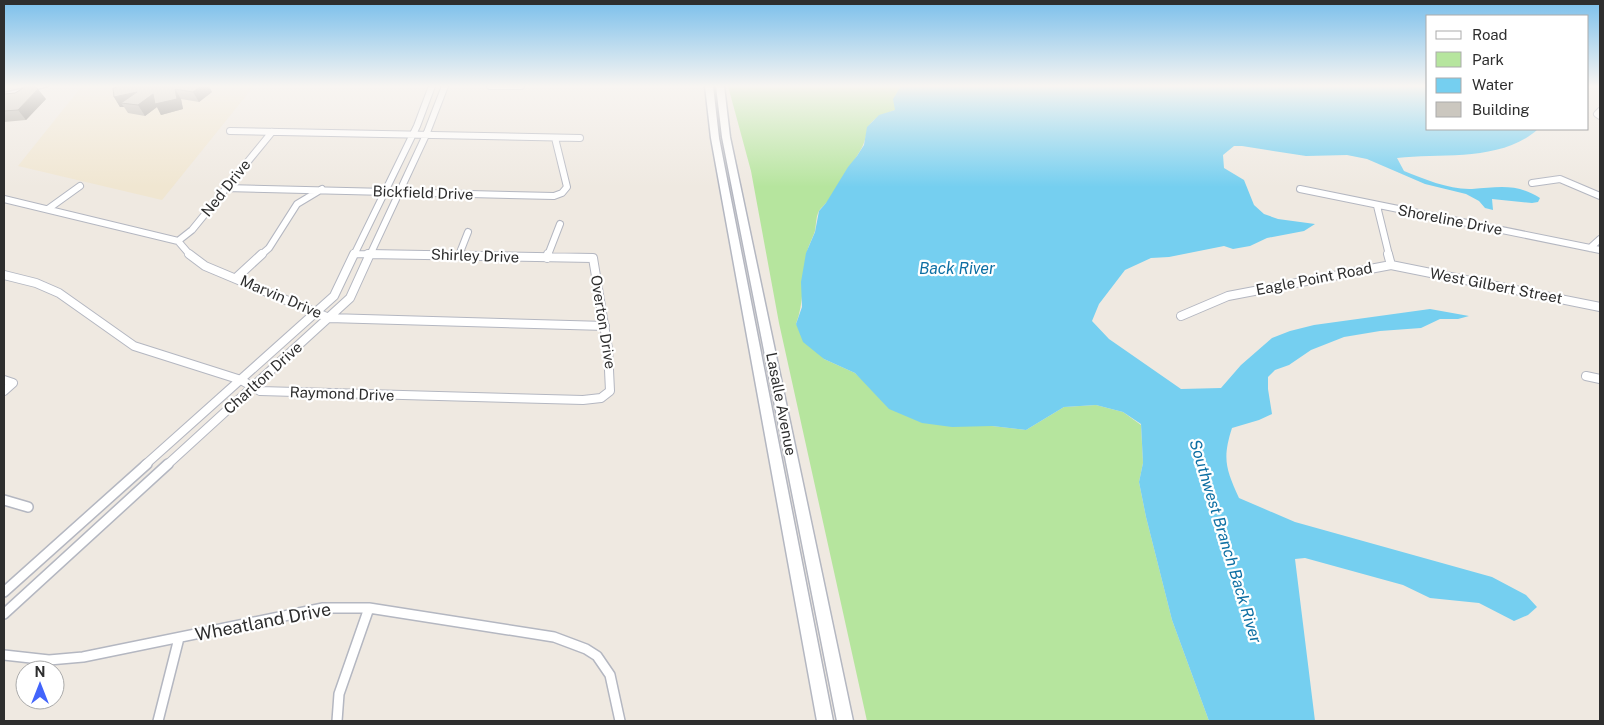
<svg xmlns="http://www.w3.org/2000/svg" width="1604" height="725" font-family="'Public Sans',sans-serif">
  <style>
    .education { fill: #f0e6d1 }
    .green { fill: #b6e59e }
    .water { fill: #75cff0 }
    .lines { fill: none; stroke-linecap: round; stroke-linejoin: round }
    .street-far2-casing { stroke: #b4b7c1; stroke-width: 8 }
    .street-far1-casing { stroke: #b4b7c1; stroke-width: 10 }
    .street-casing { stroke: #b4b7c1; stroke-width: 12 }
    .secondary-casing { stroke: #b4b7c1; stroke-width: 3 }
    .street-far2 { stroke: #fff; stroke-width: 6 }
    .street-far1 { stroke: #fff; stroke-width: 8 }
    .street { stroke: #fff; stroke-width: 9 }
    .secondary { fill: #fff; fill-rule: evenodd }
    .wall { fill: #afaba4 }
    .shaded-wall { fill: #8e8b86 }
    .building { fill: #cbc7bf; stroke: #8e8b86 }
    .labels { text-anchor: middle; stroke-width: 4.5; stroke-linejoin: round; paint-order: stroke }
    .street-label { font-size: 15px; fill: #2e2e2e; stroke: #fff }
    .water-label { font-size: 16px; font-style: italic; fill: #0d6fa3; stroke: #fff }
    .near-street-label { font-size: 18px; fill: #2e2e2e; stroke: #fff }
  </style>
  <rect width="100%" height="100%" fill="#efe9e1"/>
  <path class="education" d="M82,86H254L162,200L18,166Z"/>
  <path class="green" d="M728,86H901L899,88L895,110C856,123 875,131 857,156C847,171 837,186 828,201C825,205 820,208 818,213C816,218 816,225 815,231C812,240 807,248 806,257C802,280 804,303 796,324L824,359L855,373L867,384L992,426L1026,430L1064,407L1096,405L1123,412L1141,425L1143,463L1139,482L1146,517L1172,620L1209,721H867L779,323L751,171Z"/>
  <path class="water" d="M901,86H1428V129H1538C1502,162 1443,153 1397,158L1404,171C1424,179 1450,190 1472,189C1498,187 1517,183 1540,198L1538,202L1532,203L1492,199L1493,210L1485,208L1479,201L1466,194L1425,184L1367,159L1347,155L1306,156L1242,146H1234L1223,155L1224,168L1244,180L1254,205L1264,214L1278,219L1315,224L1304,231L1267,238L1250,246L1233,249L1224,246L1169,257L1151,258L1125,270L1099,304L1092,321L1109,339L1181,389L1221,388L1241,365L1272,338L1290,331L1314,325L1430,309L1469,316L1458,319H1440L1421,328L1380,331L1344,337L1311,350L1289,365L1275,370L1268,377V389L1272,414L1259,420L1232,428C1222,459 1226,469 1239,498L1295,522L1492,577L1526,595L1537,607L1528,615L1514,621L1479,603L1430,598L1403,585L1305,558L1295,559L1315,721H1209L1172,620L1146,517L1139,482L1143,463L1141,424L1123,412L1096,405L1064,407L1026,430L992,426L952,427L922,423L889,409L855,373L824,359L803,342L796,324L802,307L801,282L806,253L815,232L819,211L826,203L848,167L857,156L864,145L867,127L879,115L895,110L893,99Z"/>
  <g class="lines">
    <defs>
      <path id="street-far2" d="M490,86H521
        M1600,111L1597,114L1600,116
        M230,131L580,138
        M1532,183L1560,179L1600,196
        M225,188L554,196L562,193L567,187L555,138
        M1300,189L1600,250
        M4,199L178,241L190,255
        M1377,206L1389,255
        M48,209L80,186
        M178,241L192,230L272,132
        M1590,248L1600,239
        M356,254L442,255
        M261,255L269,248L297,204L322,189
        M354,255L417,126L432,86
        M370,255L426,135L445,86
        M459,255L468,232
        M548,255L560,224"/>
      <path id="street-far1" d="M189,254L205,266L329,318L605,326
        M1388,254L1391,265
        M459,256L460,254
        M547,258L548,254
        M4,275L36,283L59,293L134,346L241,380L260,391L583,400L601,398L610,391L608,349L593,258L368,254
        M236,278L262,254
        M1181,316L1228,296L1391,265L1600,307
        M1586,376L1600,379
        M4,380L13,383L4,391
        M145,465L334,296L354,254
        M167,465L350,298L370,254"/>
      <path id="street" d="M4,500L28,507
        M4,592L147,464
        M4,614L168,464
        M4,655L49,660L83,657L323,608H369L554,637L586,649L597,656L610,675L620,721
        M158,721L179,638
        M337,721L339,694L369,608"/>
      <path id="secondary" d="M35,86H48L4,97V93Z
        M705,86H713L719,138L833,721H817L711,138Z
        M716,86H724L730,137L853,721H837L722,137Z"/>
    </defs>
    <use href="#street-far2" class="street-far2-casing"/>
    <use href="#street-far1" class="street-far1-casing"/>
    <use href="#street" class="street-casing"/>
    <use href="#secondary" class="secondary-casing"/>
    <use href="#street-far2" class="street-far2"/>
    <use href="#street-far1" class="street-far1"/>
    <use href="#street" class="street"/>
    <use href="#secondary" class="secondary"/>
  </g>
  <path class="wall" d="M123,86H211H209L212,92L199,102L181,99L183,109L161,115L157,107L145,116L128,113L124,107H120L114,97Z
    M4,94L46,99L26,120L4,122Z"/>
  <path class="shaded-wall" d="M194,86H211H209L212,92L199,102L193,92Z
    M38,89L46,99L26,120L18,110Z
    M175,89L181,99L183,109L161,115L157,107L145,116L138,105L121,103L124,107H120L114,97L137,92L153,94Z"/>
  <path class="building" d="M35,86L38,89L18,110L4,111V94L15,93L25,87Z
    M123,86H201L193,92L175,89L177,99L155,104L153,94L138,105L121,103L137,92L114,97L113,88Z"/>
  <linearGradient id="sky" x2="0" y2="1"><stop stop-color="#7abfeb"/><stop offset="0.46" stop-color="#f8f5f2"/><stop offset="1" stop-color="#f8f5f2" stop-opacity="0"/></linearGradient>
  <rect width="1604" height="187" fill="url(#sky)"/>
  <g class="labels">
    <g class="street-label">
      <text transform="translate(226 188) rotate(-51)" y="5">Ned Drive</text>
      <text transform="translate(423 193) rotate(2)" y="5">Bickfield Drive</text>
      <text transform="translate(1450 220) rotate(11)" y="5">Shoreline Drive</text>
      <text transform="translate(475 256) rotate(2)" y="5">Shirley Drive</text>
      <text transform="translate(1314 279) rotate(-11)" y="5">Eagle Point Road</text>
      <text transform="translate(1496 286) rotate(11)" y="5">West Gilbert Street</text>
      <text transform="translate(281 297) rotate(23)" y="5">Marvin Drive</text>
      <text transform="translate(603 322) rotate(81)" y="5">Overton Drive</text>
      <text transform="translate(263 378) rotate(-42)" y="5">Charlton Drive</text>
      <text transform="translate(342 394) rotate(2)" y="5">Raymond Drive</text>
      <text transform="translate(781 404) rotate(79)" y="5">Lasalle Avenue</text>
    </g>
    <g class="water-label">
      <text x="957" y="274">Back River</text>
      <text transform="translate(1226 541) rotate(73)" y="6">Southwest Branch Back River</text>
    </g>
    <g class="near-street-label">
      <text transform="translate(263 622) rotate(-11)" y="6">Wheatland Drive</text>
    </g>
  </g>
  <rect width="1604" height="725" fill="none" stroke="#2e2e2e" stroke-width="10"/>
  <rect x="1426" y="15" width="162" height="115" fill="#ffffff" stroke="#ababab"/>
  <rect x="1436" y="31" width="25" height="8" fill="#ffffff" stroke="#ababab"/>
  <text x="1472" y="40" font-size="15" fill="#2e2e2e">Road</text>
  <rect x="1436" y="52" width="25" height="15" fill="#b6e59e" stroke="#ababab"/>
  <text x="1472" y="65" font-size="15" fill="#2e2e2e">Park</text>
  <rect x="1436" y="78" width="25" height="15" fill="#75cff0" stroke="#ababab"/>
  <text x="1472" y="90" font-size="15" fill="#2e2e2e">Water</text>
  <rect x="1436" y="102" width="25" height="15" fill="#cbc7bf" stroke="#ababab"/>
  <text x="1472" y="115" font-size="15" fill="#2e2e2e">Building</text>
  <g transform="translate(40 685)"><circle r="24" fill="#ffffff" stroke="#ababab"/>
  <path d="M0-4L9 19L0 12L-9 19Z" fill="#4264fb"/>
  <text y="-8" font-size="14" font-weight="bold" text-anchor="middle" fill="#2e2e2e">N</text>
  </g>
</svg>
